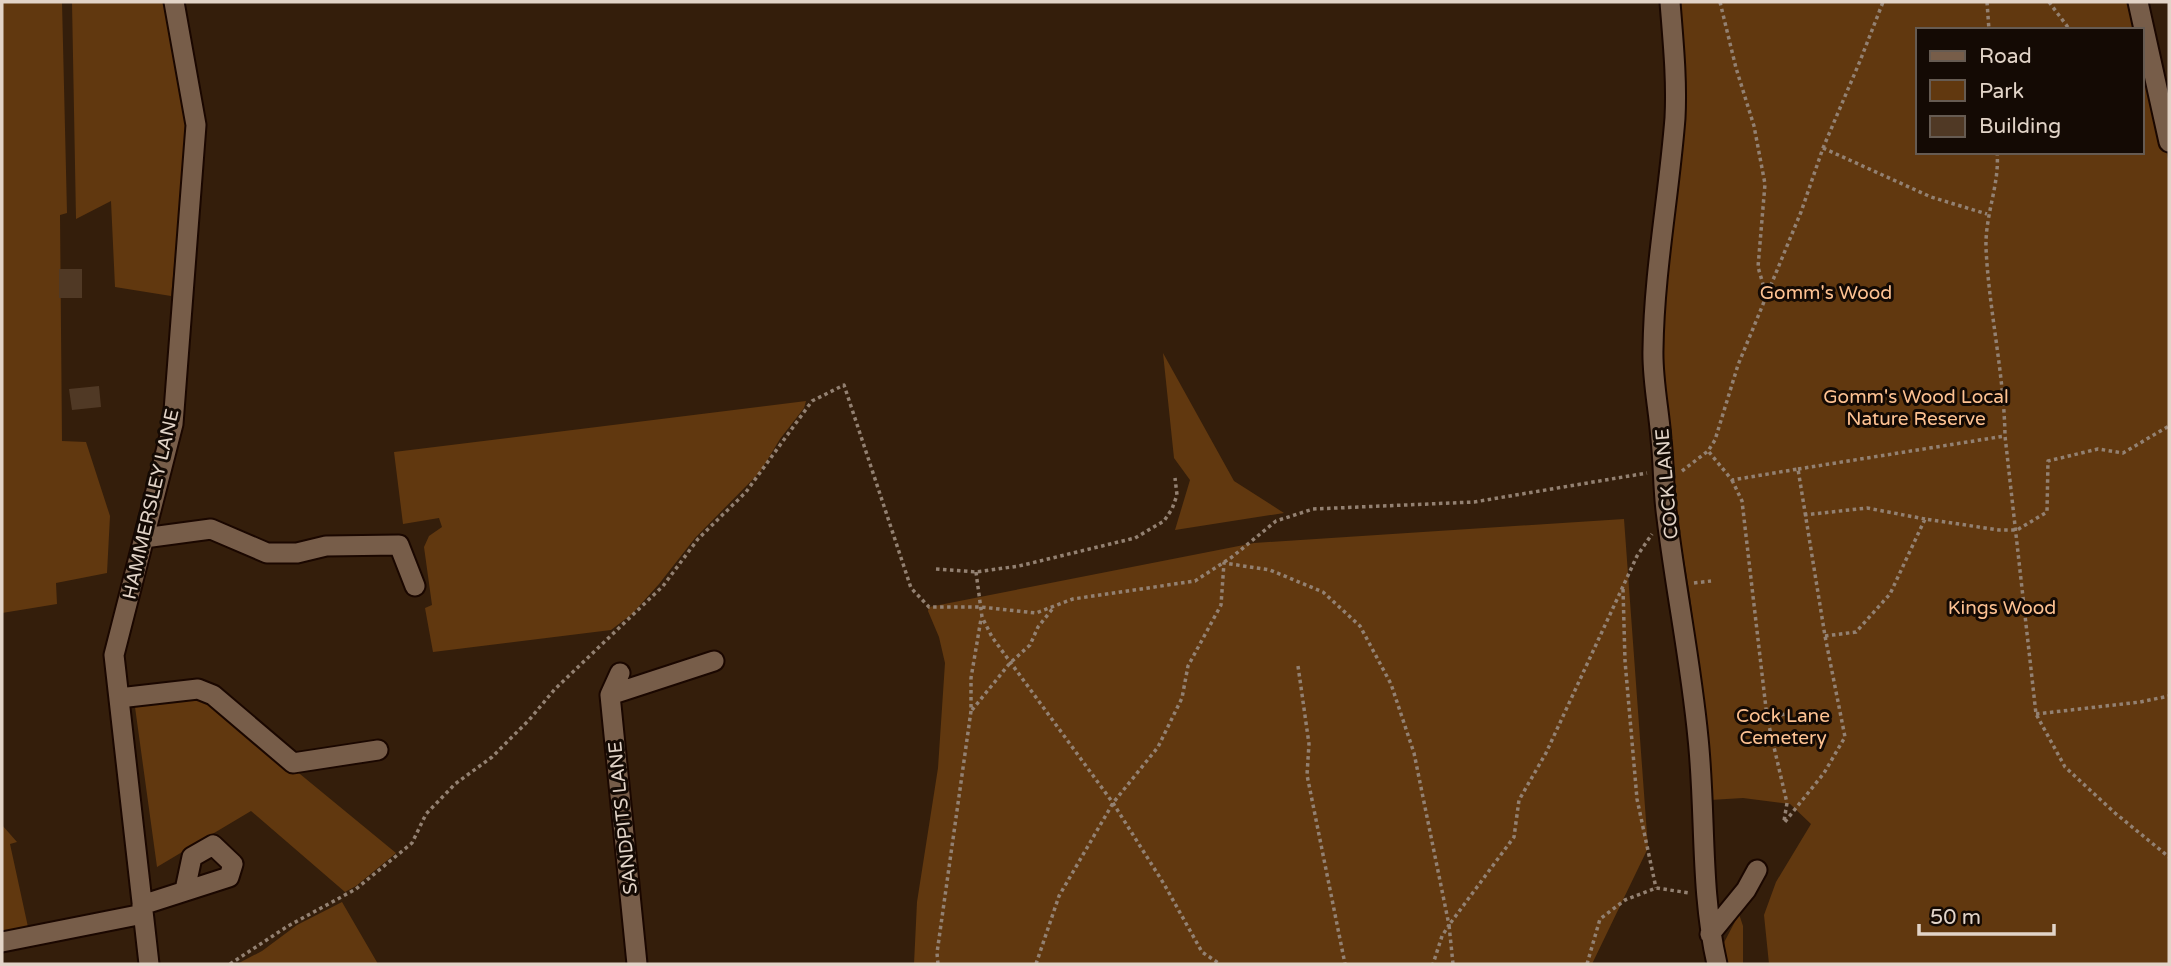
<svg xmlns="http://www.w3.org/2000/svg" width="2171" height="966" font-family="'Varela Round',sans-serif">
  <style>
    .green { fill: #61380f }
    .building { fill: #503925 }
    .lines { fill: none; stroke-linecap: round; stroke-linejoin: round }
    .minor-casing { stroke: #1a0700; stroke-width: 23 }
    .path { stroke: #938172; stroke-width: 3.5; stroke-dasharray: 3.5 3.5; stroke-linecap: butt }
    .minor { stroke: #775d49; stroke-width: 19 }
    .labels { text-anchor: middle; stroke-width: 6; stroke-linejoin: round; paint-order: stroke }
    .park-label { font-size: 19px; fill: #fec292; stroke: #140a04 }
    .street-label { font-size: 19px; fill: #e2d4c8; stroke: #140a04 }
  </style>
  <rect width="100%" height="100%" fill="#341e0b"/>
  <path class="green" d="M2,2H62L67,213L60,215L62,441L86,442L110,516L107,573L56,583L57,604L2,613Z
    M72,2H164L188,130L171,296L115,287L111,201L76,219Z
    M1679,2H2133L2140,30H1917V152H2141V37L2169,163V964H1769L1764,915L1776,882L1811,824L1790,804L1743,798L1710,800L1703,698L1690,596L1669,469L1660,339Z
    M1163,353L1234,481L1284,513L1175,530L1190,480L1174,458Z
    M806,401L804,408L780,439L760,472L695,538L659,584L632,614L611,630L433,652L425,608L432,605L424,547L429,536L442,527L439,518L403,524L394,452Z
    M1624,519L1648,848L1592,964H914L917,902L938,768L945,663L939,637L928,611L929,607L1254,543Z
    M201,695L210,700L396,853L356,886L345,892L251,811L157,867L135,707L143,700Z
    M2,825L17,842L10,844L28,927L2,932Z
    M342,902L378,964H237L262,951L297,925Z
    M1739,914L1743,926V964H1723L1719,952Z"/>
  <path class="building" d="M59,269H82V298H59Z
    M99,386L101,407L72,410L69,389Z"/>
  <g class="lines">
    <defs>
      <path id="minor" d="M1670,2C1673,41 1677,79 1675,118C1669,195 1654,272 1653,349C1652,379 1659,410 1661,439C1664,465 1663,492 1667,518C1676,592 1691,664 1698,738C1706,814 1700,890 1717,964
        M2138,2L2169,142
        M144,538L211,529L267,553H297L326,546L399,545L415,586
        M620,673L610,695L637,964
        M610,695L714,661
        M119,698L198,689L213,695L293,763L378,750
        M142,905L229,877L233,864L213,845L192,857L185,890
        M1710,934L1746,890L1757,870
        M2,942L143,914
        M149,964L114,655L173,424L196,125L174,2"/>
    </defs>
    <use href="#minor" class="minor-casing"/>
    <path class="path" d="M1720,2L1736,68L1754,126L1765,184L1758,267L1765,291
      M1987,2L1989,30
      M2049,2L2070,30
      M1823,148L1931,197L1987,214
      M1997,152C2000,184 1985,214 1986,248C1989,311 2004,373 2005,436L2036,714L2065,767L2115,813L2169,857
      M1709,452L1732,480L1798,469L1825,636L1845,737L1824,773L1784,823
      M1798,469L2005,436
      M1682,471L1708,451L1715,440L1738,365L1801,212L1823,148L1860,61L1883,2
      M1732,480L1742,501L1767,717L1787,803L1784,821
      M1804,515L1867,508L1925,519
      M936,569L976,572L1019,566L1135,538L1164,521L1172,509L1177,495L1175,478
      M976,572L982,617L992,637L1113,803L1164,884L1202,952L1220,964
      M1694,583L1711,581
      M1623,589L1625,661L1637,799L1656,888
      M1825,636L1856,632L1890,594L1925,519L1999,530H2017L2047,512L2048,461L2098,449L2123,453L2169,426
      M1298,666L1309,744L1307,775L1345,964
      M972,710L1010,663L1030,645L1038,627L1054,607
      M2036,714L2140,702L2169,696
      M1767,717L1793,713
      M230,964L288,926L356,889L412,843L426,814L455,784L492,757L529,720L555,689L663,586L698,539L746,492L812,401L844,385L911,588L929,607H981L1036,613L1073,599L1195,581L1232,557L1276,521L1313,509L1474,502L1647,473
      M938,964L937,953L971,711V678L981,619
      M1036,964L1059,896L1113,803L1158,747L1182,698L1188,666L1221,605L1224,563L1270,570L1323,592L1360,626L1391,684L1414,753L1449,925L1442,936L1433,964
      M1453,964L1449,925L1514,837L1519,800L1546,753L1637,556L1652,534
      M1587,964L1600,919L1625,900L1656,888L1690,893"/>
    <use href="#minor" class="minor"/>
  </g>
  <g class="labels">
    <g class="park-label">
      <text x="1826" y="299">Gomm's Wood</text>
      <text x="1916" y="403">Gomm's Wood Local<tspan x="1916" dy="22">Nature Reserve</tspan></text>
      <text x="2002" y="614">Kings Wood</text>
      <text x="1783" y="722">Cock Lane<tspan x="1783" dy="22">Cemetery</tspan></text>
    </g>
    <g class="street-label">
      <text transform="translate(1666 484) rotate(-95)" y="7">COCK LANE</text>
      <text transform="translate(150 504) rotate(-77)" y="7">HAMMERSLEY LANE</text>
      <text transform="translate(622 818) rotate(-96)" y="7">SANDPITS LANE</text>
    </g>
  </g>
  <rect width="2171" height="966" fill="none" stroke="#e2d4c8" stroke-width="7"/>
  <rect x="1916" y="28" width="228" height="126" fill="#140a04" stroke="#665b52" stroke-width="2"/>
  <rect x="1930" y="51" width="35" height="10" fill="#775d49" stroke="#665b52" stroke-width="2"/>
  <text x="1979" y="63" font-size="21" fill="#e2d4c8">Road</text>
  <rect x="1930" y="80" width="35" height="21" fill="#61380f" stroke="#665b52" stroke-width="2"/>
  <text x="1979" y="98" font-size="21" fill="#e2d4c8">Park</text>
  <rect x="1930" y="116" width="35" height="21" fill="#503925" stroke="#665b52" stroke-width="2"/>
  <text x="1979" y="133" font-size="21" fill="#e2d4c8">Building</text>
  <path d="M1919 924v10h135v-10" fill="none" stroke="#e2d4c8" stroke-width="3.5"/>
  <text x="1930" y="924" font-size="21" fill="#e2d4c8" stroke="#140a04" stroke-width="5" paint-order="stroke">50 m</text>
</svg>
